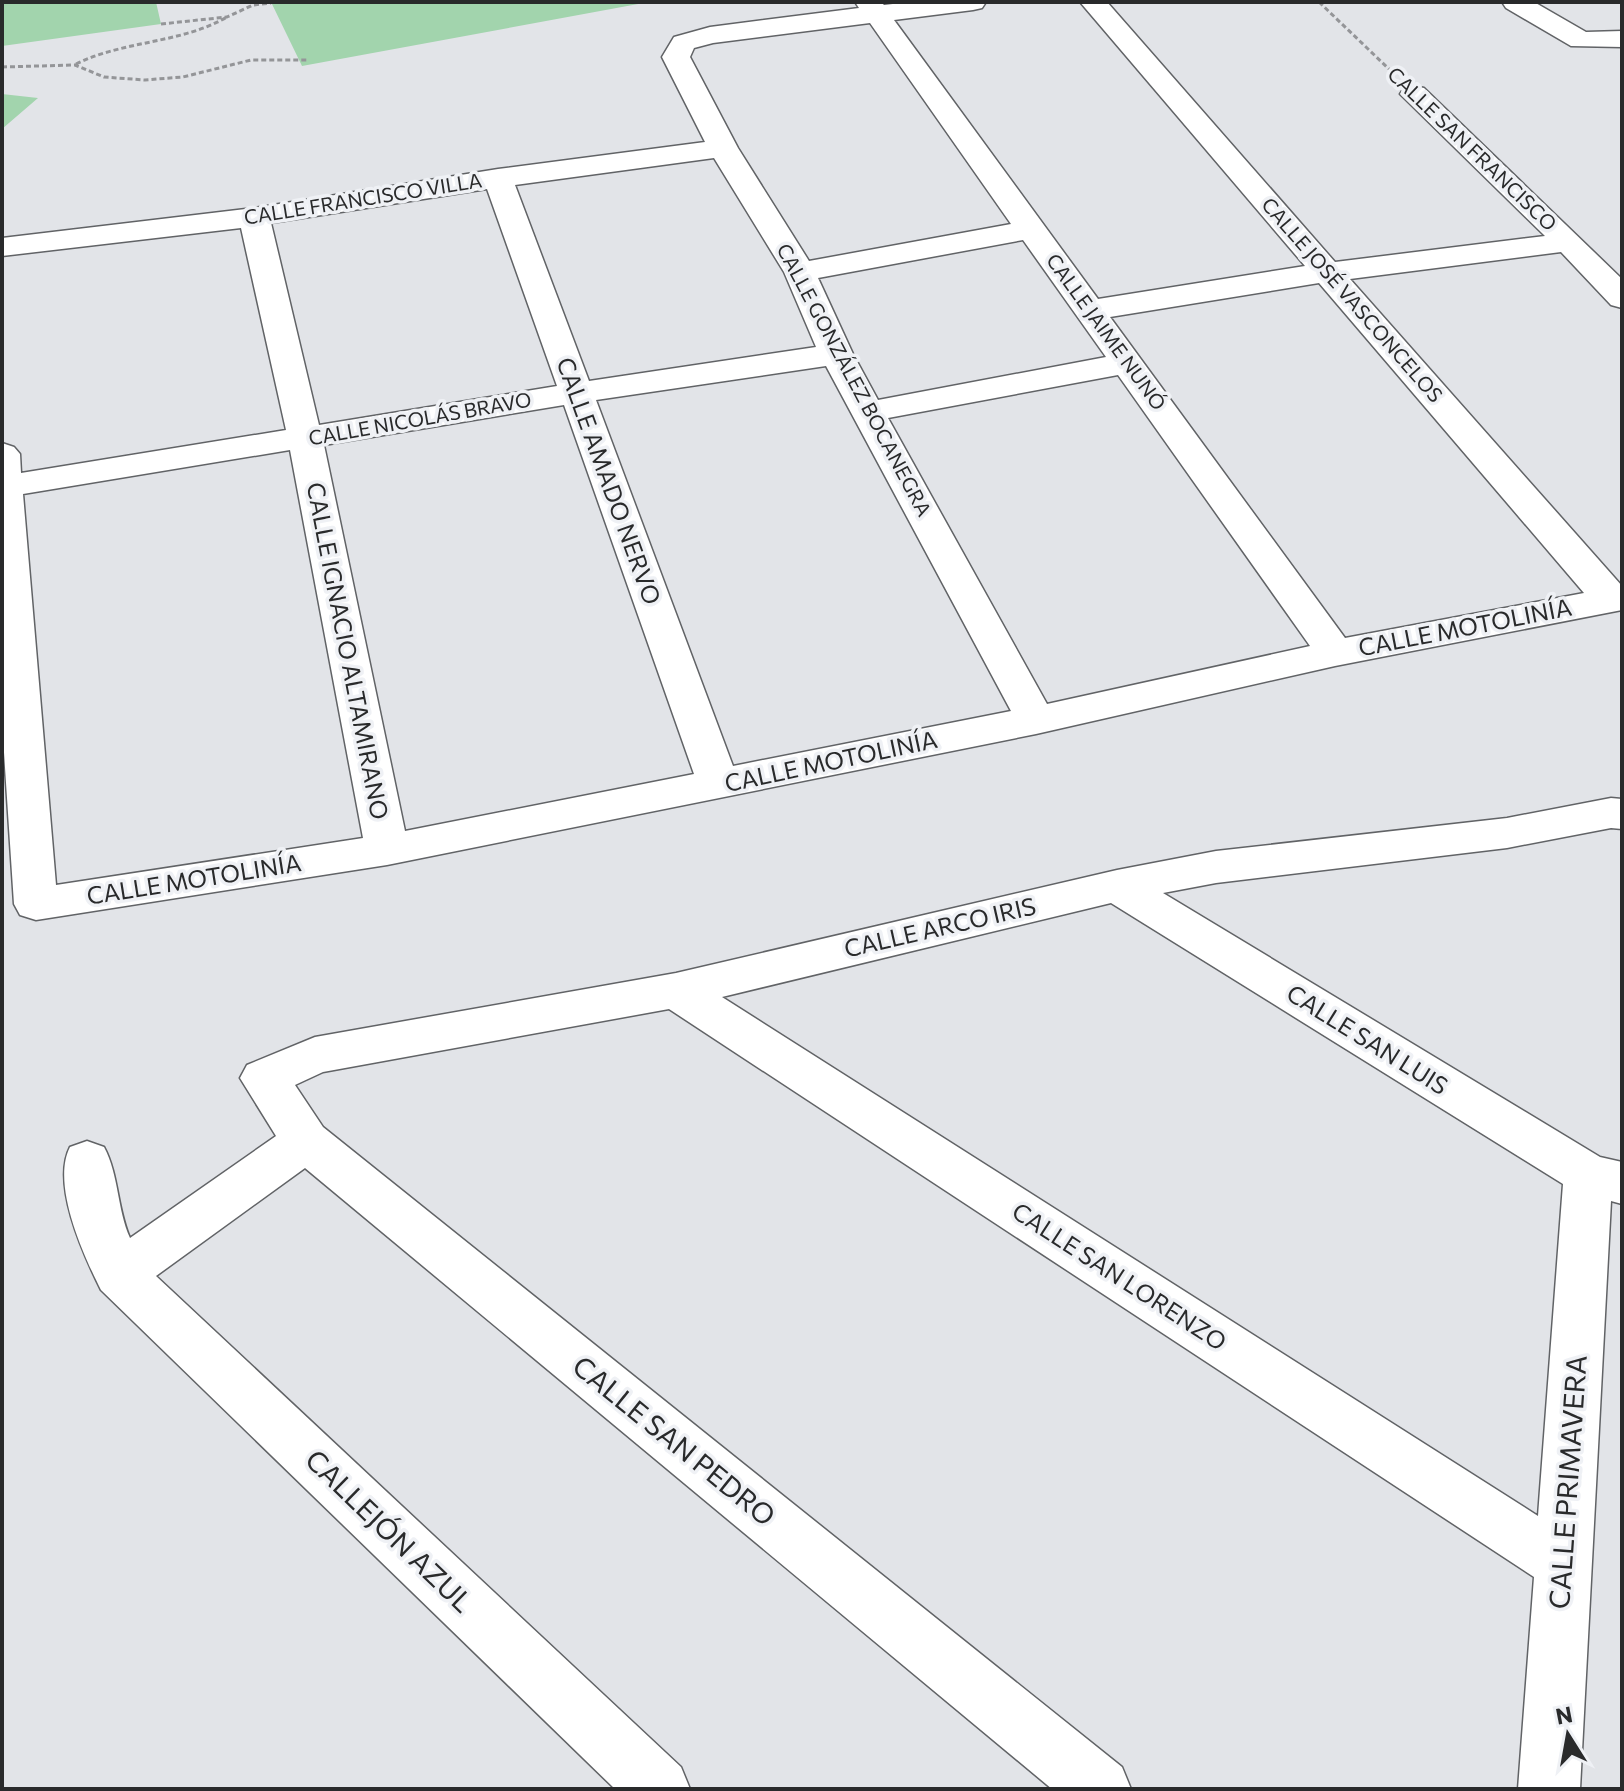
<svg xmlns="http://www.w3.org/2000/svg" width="1624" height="1791" font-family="Commissioner,sans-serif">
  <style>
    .green { fill: #a2d4ad }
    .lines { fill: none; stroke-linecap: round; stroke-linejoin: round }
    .minor-casing { stroke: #616366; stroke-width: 3 }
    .path { stroke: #949598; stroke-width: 3; stroke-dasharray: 5 3; stroke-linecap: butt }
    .minor { fill: #fff; fill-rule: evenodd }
    .labels { text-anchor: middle; stroke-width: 7; stroke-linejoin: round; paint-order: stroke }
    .far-street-label { font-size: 20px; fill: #292a2b; stroke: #eff1f5 }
    .street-label { font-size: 24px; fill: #292a2b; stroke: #eff1f5 }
    .near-street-label { font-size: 28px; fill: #292a2b; stroke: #eff1f5 }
  </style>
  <rect width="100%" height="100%" fill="#e2e4e8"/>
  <path class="green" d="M2,2H156L161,24L2,46Z
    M271,2H649L302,66Z
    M2,94L38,98L2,129Z"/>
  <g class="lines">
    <defs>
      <path id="minor" d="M855,2H881L884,5L910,2H986L982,8L973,10L894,20L1098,299L1305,266L1080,2H1107L1335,262L1545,236L1400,94L1404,88L1414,86L1424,88L1622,279V308L1611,305L1561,252L1350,279L1622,586V610L1335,666L1036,734L387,865L36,920L20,915L14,904L2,722V443L14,447L20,454L21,473L286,430L241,228L2,256V238L254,208L498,169L705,142L662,57L674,37L710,27L859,8ZM870,23L1011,224L809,261L738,148L690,57L694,48L713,43ZM714,158L784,272L816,347L589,381L515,185ZM487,189L557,386L319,425L271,223ZM1023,240L1106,357L878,400L853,354L818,278ZM1319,283L1584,593L1345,638L1110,317ZM826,366L1011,711L733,766L596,400ZM1118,375L1310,646L1047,704L888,418ZM564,405L694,774L405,831L324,445ZM290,450L363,838L56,885L23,494Z
        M1502,2H1534L1586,32L1622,31V47L1571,46L1506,8Z
        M1611,798L1622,799V829L1611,828L1507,848L1216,883L1163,893L1600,1157L1622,1162V1204L1611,1201L1580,1789H1518L1534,1577L669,1009L323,1072L295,1085L323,1127L1122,1767L1131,1789H1052L305,1168L156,1276L681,1767L690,1789H615L101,1290C83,1254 51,1184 70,1147L87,1141L104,1147C119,1175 117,1209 130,1238L276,1136L240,1078L247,1065L315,1037L676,973L1117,870L1216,851L1507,818ZM1111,903L1563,1184L1538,1516L722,997Z"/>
    </defs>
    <use href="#minor" class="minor-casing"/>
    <path class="path" d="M1319,2L1390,70
      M161,24L227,17L253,5L271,3
      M76,64C125,40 180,44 227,17
      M2,67L75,65L104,77L145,80L183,77L251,60H309"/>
    <use href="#minor" class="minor"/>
  </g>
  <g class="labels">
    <g class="far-street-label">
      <text transform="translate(1472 149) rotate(44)" y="7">CALLE SAN FRANCISCO</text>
      <text transform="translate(363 199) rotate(-9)" y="7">CALLE FRANCISCO VILLA</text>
      <text transform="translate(1352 300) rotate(49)" y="7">CALLE JOSÉ VASCONCELOS</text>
      <text transform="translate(1106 332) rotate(54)" y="7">CALLE JAIME NUNÓ</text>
      <text transform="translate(854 380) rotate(62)" y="7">CALLE GONZÁLEZ BOCANEGRA</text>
      <text transform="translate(420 419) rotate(-10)" y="7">CALLE NICOLÁS BRAVO</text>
    </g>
    <g class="street-label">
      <text transform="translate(608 481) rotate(70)" y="8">CALLE AMADO NERVO</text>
      <text transform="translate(1465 628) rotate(-11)" y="8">CALLE MOTOLINÍA</text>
      <text transform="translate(347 651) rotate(79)" y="8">CALLE IGNACIO ALTAMIRANO</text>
      <text transform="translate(831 762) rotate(-12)" y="8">CALLE MOTOLINÍA</text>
      <text transform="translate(194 880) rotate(-9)" y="8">CALLE MOTOLINÍA</text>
      <text transform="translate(940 928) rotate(-13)" y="8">CALLE ARCO IRIS</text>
      <text transform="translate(1367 1040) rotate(32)" y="8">CALLE SAN LUIS</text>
      <text transform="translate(1119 1277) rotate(33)" y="8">CALLE SAN LORENZO</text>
    </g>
    <g class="near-street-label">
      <text transform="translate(674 1441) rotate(39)" y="10">CALLE SAN PEDRO</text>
      <text transform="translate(1568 1482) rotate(-86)" y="10">CALLE PRIMAVERA</text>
      <text transform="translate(389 1531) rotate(44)" y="10">CALLEJÓN AZUL</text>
    </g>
  </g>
  <rect width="1624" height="1791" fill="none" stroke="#292a2b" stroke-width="8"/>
  <g transform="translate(1568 1735) rotate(349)" stroke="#eff1f5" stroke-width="6" paint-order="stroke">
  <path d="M0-6L14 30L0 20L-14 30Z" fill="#292a2b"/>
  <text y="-12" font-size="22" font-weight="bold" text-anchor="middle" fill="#292a2b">N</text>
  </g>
</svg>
